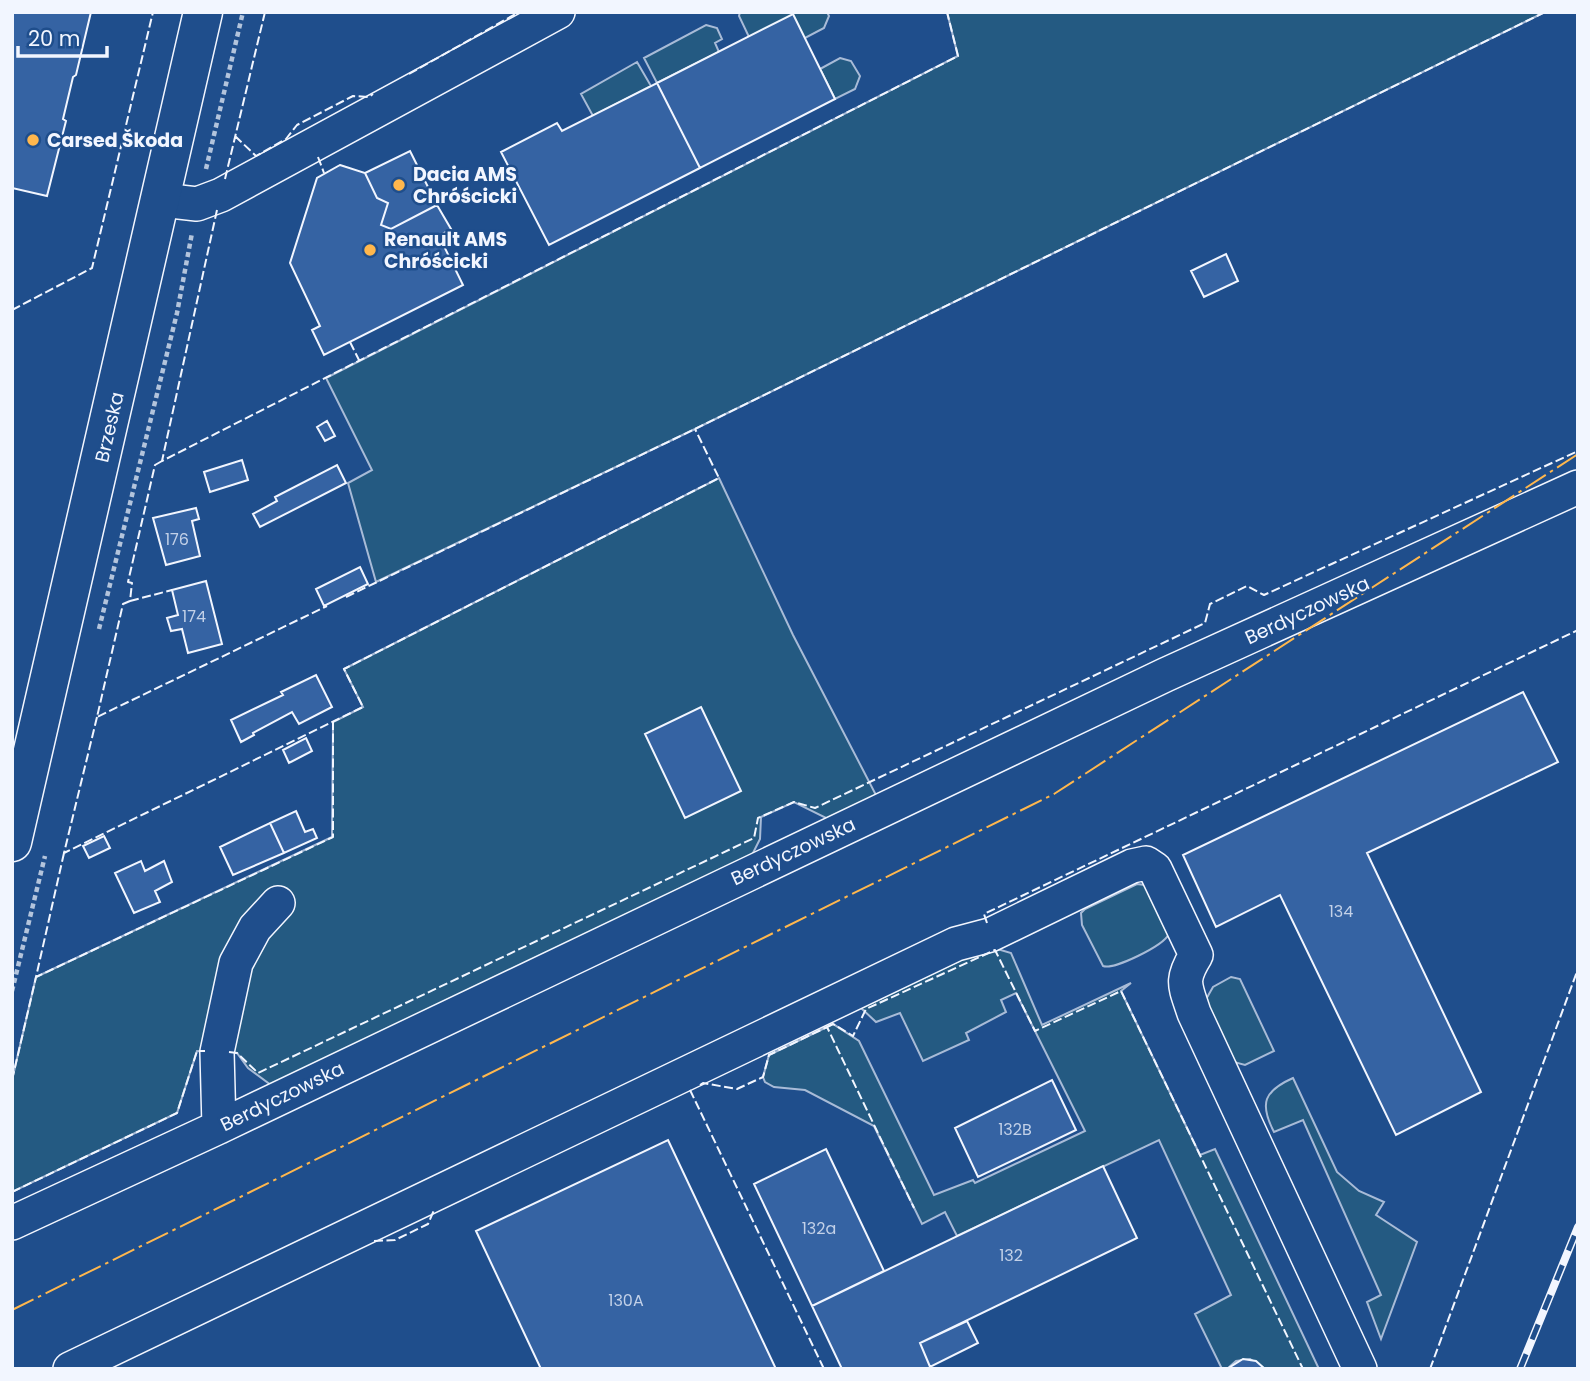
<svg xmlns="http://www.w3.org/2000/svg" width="1590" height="1381" font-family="Poppins,sans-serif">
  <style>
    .green { fill: #245a82; stroke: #a8bbd7; stroke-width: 2 }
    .building { fill: #3563a3; stroke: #f2f6ff; stroke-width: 2 }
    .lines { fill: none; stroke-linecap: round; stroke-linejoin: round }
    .minor-casing { stroke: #f2f6ff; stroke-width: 36 }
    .major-casing { stroke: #f2f6ff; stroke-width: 41 }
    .path { stroke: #b3c4dc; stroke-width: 4.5; stroke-dasharray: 5 3.5; stroke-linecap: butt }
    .minor { stroke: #1f4e8c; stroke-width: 33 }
    .major { stroke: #1f4e8c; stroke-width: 38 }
    .rail-casing { stroke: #f2f6ff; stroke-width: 8 }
    .rail { stroke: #1f4e8c; stroke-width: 5; stroke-dasharray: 16; stroke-linecap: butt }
    .fence { stroke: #f2f6ff; stroke-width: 2; stroke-dasharray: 9 3.5; stroke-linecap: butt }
    .power { stroke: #ffb74d; stroke-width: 2; stroke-dasharray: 24 5 3.5 5; stroke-linecap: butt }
    .poi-dot { fill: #ffb74d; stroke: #1f4e8c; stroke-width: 2.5 }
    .labels { text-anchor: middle; stroke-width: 5; stroke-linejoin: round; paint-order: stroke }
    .number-label { font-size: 16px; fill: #c3d1e8 }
    .poi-label { font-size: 19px; font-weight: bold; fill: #f2f6ff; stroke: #1f4e8c; text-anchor: start }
    .street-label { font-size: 19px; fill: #f2f6ff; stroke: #1f4e8c }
  </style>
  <rect width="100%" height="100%" fill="#1f4e8c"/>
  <path class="green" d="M740,12H827L829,16L824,28L805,38L749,37L739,16Z
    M947,12H1545L695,429L376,582L348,483L372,470L326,378L958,56Z
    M706,25L717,28L722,39L715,43L719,52L657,83L644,58Z
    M840,58L851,61L860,76L855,89L835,99L820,69Z
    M637,62L651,86L593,116L581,94Z
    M719,478L793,635L877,797L828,819L794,802L761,817L760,839L751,857L271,1085L248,1068L237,1053L197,1051L177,1113L12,1192V1080L36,977L332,837L333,722L363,707L344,669Z
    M1137,884L1145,885L1169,934C1163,946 1114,970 1103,966L1082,925L1081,913L1085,909Z
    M994,948L1011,953L1042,1025L1131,983L1121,991L1200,1155L1215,1149L1319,1369H1265L1250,1359L1236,1361L1227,1369H1222L1195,1314L1231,1295L1159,1140L957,1236L945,1212L922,1224L874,1126L805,1090L774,1087L765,1082L763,1077L769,1055L833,1024L859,1041L934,1195L973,1180L975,1183L1085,1131L1016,993L1001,1000L1006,1012L966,1033L969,1040L923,1061L900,1013L876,1022L861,1008L984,949Z
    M1231,977L1240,979L1274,1051L1245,1065L1230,1061L1205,1001L1213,987Z
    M1293,1078L1337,1172L1359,1191L1384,1202L1376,1215L1417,1242L1381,1339L1367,1302L1381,1295L1303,1120L1274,1132C1259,1103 1264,1091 1293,1078Z"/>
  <path class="building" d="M12,12H91L76,75L73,77L63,119L66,121L47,196L12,188Z
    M793,14L835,99L700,168L657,83Z
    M657,83L700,168L549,245L501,152L557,123L562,131Z
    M410,151L437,205L391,229L381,225L388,203L377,198L365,173Z
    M340,165L365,173L377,198L388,203L381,225L391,229L437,205L451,229L439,236L463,285L324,355L312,330L320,326L290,263L317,178Z
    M1226,254L1238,281L1204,297L1191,271Z
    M327,421L335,436L325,441L317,427Z
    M242,460L248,480L210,492L204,472Z
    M337,465L346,483L260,527L253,514L277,501L275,497Z
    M196,508L199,519L192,521L200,556L166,565L153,518Z
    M360,567L368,584L324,606L316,589Z
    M206,581L222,644L188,653L182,629L171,631L167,618L178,615L172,590Z
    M316,675L332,707L299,724L292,712L253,733L254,735L241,742L231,720L283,695L281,692Z
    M1523,692L1558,762L1367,853L1481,1092L1396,1135L1280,895L1216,927L1183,855Z
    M701,707L741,791L685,818L645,734Z
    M306,738L312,751L289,763L283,750Z
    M296,811L305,832L313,829L317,838L284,853L270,823Z
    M270,823L284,853L233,875L220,847Z
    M104,836L110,848L89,858L83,846Z
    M141,861L145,871L164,861L172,882L155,891L160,902L134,913L115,873Z
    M1052,1080L1076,1130L978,1177L955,1128Z
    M668,1140L776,1369H541L476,1231Z
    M826,1149L884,1271L812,1306L754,1184Z
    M1103,1166L1137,1238L920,1343L931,1369H842L812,1306Z
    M967,1321L978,1343L930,1367L920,1343Z
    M1243,1359L1256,1361L1265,1369H1227Z"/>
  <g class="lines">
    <defs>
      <path id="minor" d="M162,200L197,204L221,195L558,12
        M219,1127L217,1052L236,963L255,928L278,903
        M12,1223L219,1127L1165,675L1578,487
        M70,1369L956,944L990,935L1132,866L1146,863L1155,869L1196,955C1180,981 1185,985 1194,1013L1360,1369"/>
      <path id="major" d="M12,842L203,12"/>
    </defs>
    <use href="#minor" class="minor-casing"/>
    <use href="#major" class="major-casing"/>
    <path class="path" d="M206,169L243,12
      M99,629L177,313L192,233
      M12,991L45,856"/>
    <use href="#minor" class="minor"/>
    <use href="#major" class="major"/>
    <defs>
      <path id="rail" d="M1520,1369L1578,1227"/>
    </defs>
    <use href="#rail" class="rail-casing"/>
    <use href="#rail" class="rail"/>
    <path class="fence" d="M409,74L519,12
      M235,136L256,156L286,139L297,125L353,96L369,97L373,94
      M318,157L324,173
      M225,179L265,12
      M217,210L162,461L958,56L947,12
      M12,310L92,268L153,12
      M350,342L360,362
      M162,461L155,465L128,582L132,583L130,601L123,604L97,717L327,606
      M346,597L695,429L1545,12
      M130,601L172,590
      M97,717L64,853L363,707L344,669L719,478L695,429
      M64,853L36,977L333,837V722
      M987,923L984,914L1578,630
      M827,1027L833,1024L853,1036L866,1009L995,950L1035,1031L1121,991L1303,1369
      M229,1052L237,1053L258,1073L754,838L758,818L794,802L815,808L1205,623L1210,604L1247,586L1264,595L1578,451
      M12,1080L36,977
      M700,1085L703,1083L737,1089L763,1077L769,1055L827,1027L914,1208
      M690,1090L824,1369
      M12,1192L177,1113L197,1051H205
      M374,1241L395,1240L428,1224L434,1210
      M1430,1369L1578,969"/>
    <path class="power" d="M12,1310L1054,794L1578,454"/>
  </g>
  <g class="poi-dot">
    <circle cx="33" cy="140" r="7"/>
    <circle cx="399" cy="185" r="7"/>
    <circle cx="370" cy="250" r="7"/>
  </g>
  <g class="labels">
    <g class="number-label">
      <text x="177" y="545">176</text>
      <text x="194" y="622">174</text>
      <text x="1341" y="917">134</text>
      <text x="1015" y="1135">132B</text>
      <text x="819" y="1234">132a</text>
      <text x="1011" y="1261">132</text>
      <text x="626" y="1306">130A</text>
    </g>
    <g class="poi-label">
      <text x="47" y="147">Carsed Škoda</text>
      <text x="413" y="181">Dacia AMS<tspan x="413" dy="22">Chróścicki</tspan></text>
      <text x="384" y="246">Renault AMS<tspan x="384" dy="22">Chróścicki</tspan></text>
    </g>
    <g class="street-label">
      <text transform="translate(109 427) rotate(-77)" y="7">Brzeska</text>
      <text transform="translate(1307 610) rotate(-25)" y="7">Berdyczowska</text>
      <text transform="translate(793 851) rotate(-25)" y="7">Berdyczowska</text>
      <text transform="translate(282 1096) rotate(-26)" y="7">Berdyczowska</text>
    </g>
  </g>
  <rect width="1590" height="1381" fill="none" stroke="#f2f6ff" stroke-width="28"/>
  <path d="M18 46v10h89v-10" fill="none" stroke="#f2f6ff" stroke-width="3.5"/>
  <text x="28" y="46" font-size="21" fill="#f2f6ff" stroke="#1f4e8c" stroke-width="5" paint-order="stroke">20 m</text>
</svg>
